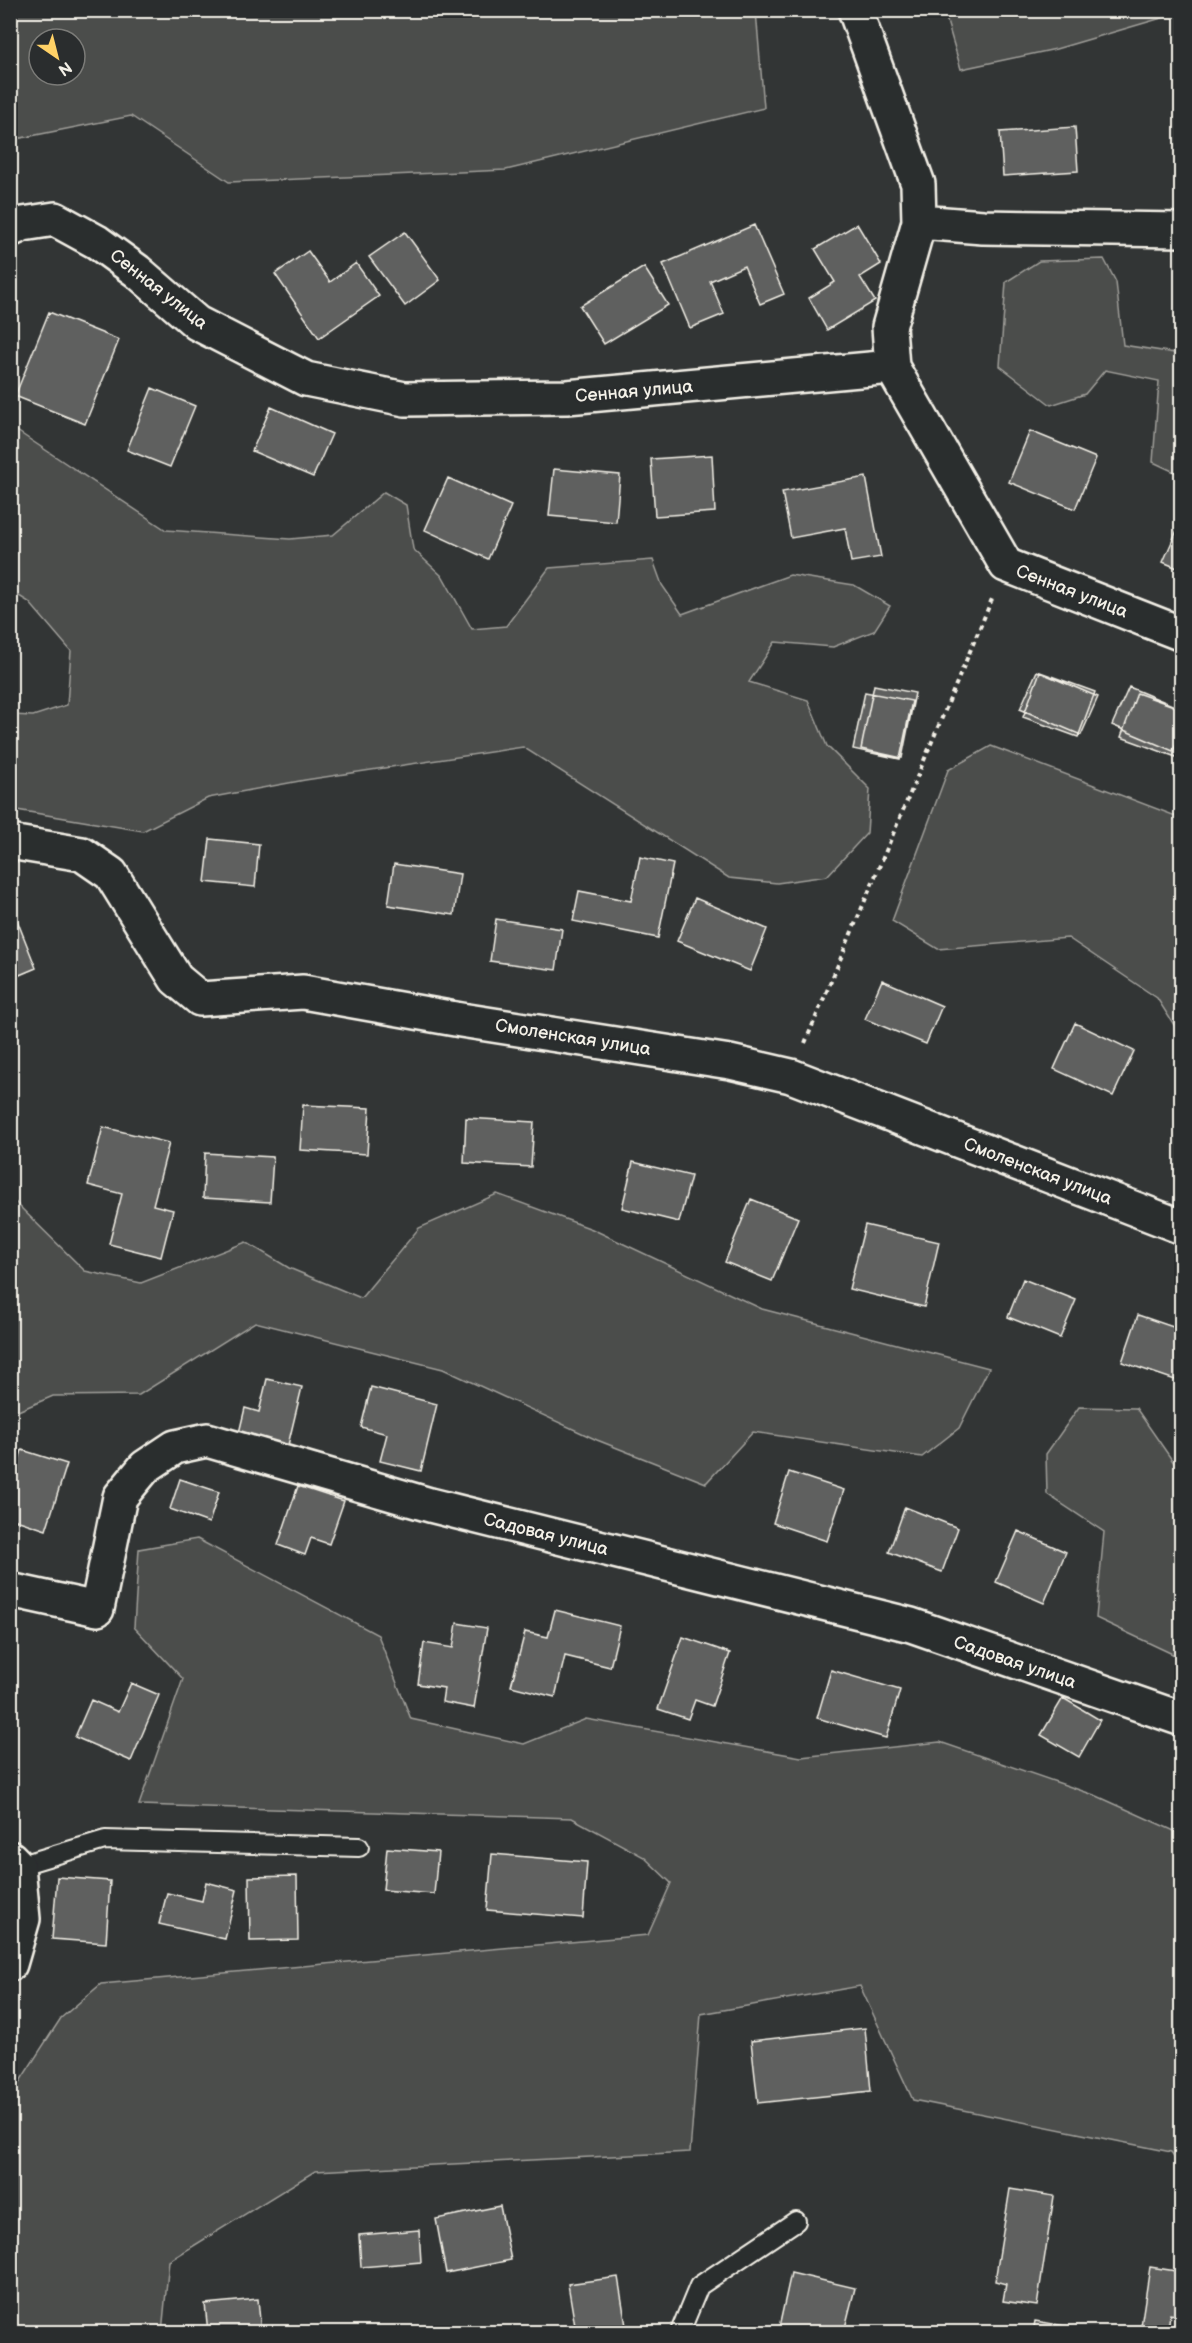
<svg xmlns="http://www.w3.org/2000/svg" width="1192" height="2343" font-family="'Balsamiq Sans',sans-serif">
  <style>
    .green { fill: #4b4d4c; stroke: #a09f9a; stroke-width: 1.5; fill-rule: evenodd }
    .building { fill: #5f605f; stroke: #f4f1e8; stroke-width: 1.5 }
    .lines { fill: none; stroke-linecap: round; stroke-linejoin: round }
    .service-casing { stroke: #f4f1e8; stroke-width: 22 }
    .minor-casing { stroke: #f4f1e8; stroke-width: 38 }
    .path { stroke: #f4f1e8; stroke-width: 4; stroke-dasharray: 4.5 4.5; stroke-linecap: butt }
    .service { stroke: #2a2d2e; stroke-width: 18 }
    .minor { stroke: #2a2d2e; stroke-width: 33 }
    .labels { text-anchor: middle; stroke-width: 5; stroke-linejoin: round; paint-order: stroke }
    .street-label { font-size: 18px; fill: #f4f1e8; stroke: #2a2d2e }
  </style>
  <rect width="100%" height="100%" fill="#323535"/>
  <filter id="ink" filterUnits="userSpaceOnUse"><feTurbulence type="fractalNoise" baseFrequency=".0167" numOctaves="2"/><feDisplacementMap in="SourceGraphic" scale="12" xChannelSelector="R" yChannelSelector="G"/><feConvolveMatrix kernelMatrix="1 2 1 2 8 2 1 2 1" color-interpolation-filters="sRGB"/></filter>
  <g filter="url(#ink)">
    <path class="green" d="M11,10L756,11L764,108L506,170L229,182L131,116L11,140ZM39,39H75V75H39Z
      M951,11L1181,10L1182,12L1056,49L961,69L946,18Z
      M1104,259L1116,282L1123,345L1181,354V475L1153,462L1159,381L1105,370L1085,394L1051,405L1000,366L1006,282L1039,261Z
      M11,427L166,530L290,539L333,535L384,492L406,505L413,549L443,577L472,629L506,626L549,568L653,560L662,585L682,614L790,575L854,585L890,606L874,631L833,647L775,642L749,682L808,700L827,746L870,789L867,833L827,876L777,883L729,878L523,747L305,780L208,798L143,831L11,809V715L33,716L67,705L71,651L29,602L11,591Z
      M991,746L1181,818V1036L1157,998L1068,938L938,949L892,921L948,770Z
      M497,1194L592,1229L762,1309L989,1368L959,1428L922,1457L753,1432L706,1483L597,1440L443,1369L255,1322L139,1395L53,1396L11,1414V1198L85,1271L141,1283L246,1242L289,1268L361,1298L419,1228Z
      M1079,1407L1136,1408L1181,1473V1658L1096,1618L1104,1532L1047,1494L1046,1454Z
      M197,1539L378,1635L411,1719L524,1744L586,1719L801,1757L940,1742L1097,1796L1181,1834V2166L1171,2152L913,2100L860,1986L701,2014L690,2152L315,2171L169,2261L162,2332H11V2091L15,2089L61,2018L101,1984L648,1935L671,1883L644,1857L572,1818L139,1805L183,1679L134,1627L139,1549Z"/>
    <path class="building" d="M1075,127L1078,171L1003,176L1000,132Z
      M857,224L881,264L860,277L875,301L827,330L809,298L835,282L815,249Z
      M754,225L784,294L760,304L744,266L710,281L724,314L690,328L663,264Z
      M405,232L440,280L405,306L369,257Z
      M308,251L330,282L356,263L379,296L319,338L275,274Z
      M644,267L668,305L604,344L580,306Z
      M49,312L119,340L85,424L15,396Z
      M152,388L195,406L170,467L127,450Z
      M271,407L332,434L313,477L252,451Z
      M1030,431L1096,458L1075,509L1009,482Z
      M712,455L715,512L655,516L651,459Z
      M554,469L620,475L616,522L549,516Z
      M866,477L881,557L851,562L845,528L791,538L782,492Z
      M448,478L511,506L488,559L425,530Z
      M1182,519V570L1163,562Z
      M1037,671L1098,697L1081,735L1020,709Z
      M1040,672L1095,692L1078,737L1023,717Z
      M874,685L915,693L902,758L861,749Z
      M1129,687L1182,709V731L1173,751L1112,725Z
      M865,692L912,701L900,759L853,749Z
      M1137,693L1182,709V742L1176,757L1121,737Z
      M210,839L259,844L255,887L205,882Z
      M640,857L673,864L658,938L573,921L579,891L631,901Z
      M394,864L460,874L454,915L388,905Z
      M695,898L767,929L750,971L677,941Z
      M496,919L562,929L556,970L490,961Z
      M17,920L36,968L10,979V923Z
      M882,980L942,1006L926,1044L865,1019Z
      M1075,1023L1134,1051L1113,1096L1054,1069Z
      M303,1105L370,1108L367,1154L300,1150Z
      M466,1118L534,1122L531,1167L464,1163Z
      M103,1127L169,1143L153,1205L173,1210L161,1257L109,1244L122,1194L88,1185Z
      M205,1153L273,1157L270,1202L203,1198Z
      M633,1162L691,1176L679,1222L622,1208Z
      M751,1199L798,1218L772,1281L725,1262Z
      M865,1225L939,1242L924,1307L849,1289Z
      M1023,1279L1076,1300L1060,1338L1008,1317Z
      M1138,1315L1182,1330L1181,1382L1122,1362Z
      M267,1379L302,1387L288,1445L239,1433L245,1408L259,1412Z
      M371,1387L437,1404L421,1471L380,1461L387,1434L361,1427Z
      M22,1450L67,1464L46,1530L10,1518V1487Z
      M789,1472L844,1490L827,1541L773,1523Z
      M180,1479L219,1492L209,1523L170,1509Z
      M298,1486L344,1501L329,1544L311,1538L305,1555L278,1545Z
      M905,1507L958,1528L942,1572L889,1552Z
      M1018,1531L1066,1552L1044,1603L996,1582Z
      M555,1610L620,1626L610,1667L565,1656L555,1697L511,1686L525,1632L548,1637Z
      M457,1623L487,1628L474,1708L442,1702L444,1688L418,1684L424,1643L453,1648Z
      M683,1637L730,1653L712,1706L695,1700L688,1719L658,1709Z
      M831,1670L900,1690L886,1738L817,1718Z
      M131,1683L159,1695L131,1761L75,1737L91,1700L118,1712Z
      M1063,1698L1100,1720L1079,1757L1041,1735Z
      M387,1848L438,1852L434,1894L383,1890Z
      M492,1854L587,1862L583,1918L487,1910Z
      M297,1876L298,1940L250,1941L249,1877Z
      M57,1877L110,1881L106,1943L52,1939Z
      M206,1882L237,1890L225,1939L159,1924L167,1893L202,1901Z
      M865,2028L871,2091L758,2103L751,2041Z
      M1010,2189L1054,2196L1037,2306L1003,2301L1006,2284L995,2281Z
      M500,2206L511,2260L446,2273L436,2219Z
      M419,2230L421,2262L361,2267L359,2235Z
      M1150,2267L1182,2272V2316L1170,2314L1168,2330L1141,2326Z
      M791,2273L855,2288L844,2332H778Z
      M618,2277L627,2332H576L568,2284Z
      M258,2299L261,2332H208L205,2304Z
      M1035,2321L1072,2327L1071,2332H1033Z"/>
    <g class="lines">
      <defs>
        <path id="service" d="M18,1866L105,1840L359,1847
          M680,2332L699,2286L796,2221"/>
        <path id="minor" d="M855,10L918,184L919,222L889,327L892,367
          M919,222L983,227L1182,230
          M10,230L23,224L55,219L97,242L137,271L197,323L306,379L405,399L567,397L892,367L1006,565L1182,634
          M10,842L82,854L111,874L176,979L200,999L303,992L461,1020L730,1062L791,1076L1182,1227
          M10,1590L97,1609L120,1497L145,1467L175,1447L207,1440L430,1505L911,1625L1182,1719
          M10,1858L18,1866L23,1919L10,1964"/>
      </defs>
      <use href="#service" class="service-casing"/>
      <use href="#minor" class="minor-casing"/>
      <path class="path" d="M805,1043L992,599"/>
      <use href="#service" class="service"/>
      <use href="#minor" class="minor"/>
    </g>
  </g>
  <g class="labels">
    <g class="street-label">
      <text transform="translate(159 289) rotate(38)" y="6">Сенная улица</text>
      <text transform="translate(634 391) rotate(-5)" y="6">Сенная улица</text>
      <text transform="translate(1072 591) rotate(21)" y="6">Сенная улица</text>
      <text transform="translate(573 1037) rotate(9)" y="6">Смоленская улица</text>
      <text transform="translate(1038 1171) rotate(21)" y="6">Смоленская улица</text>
      <text transform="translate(546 1534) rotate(14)" y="6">Садовая улица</text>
      <text transform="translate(1015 1662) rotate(19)" y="6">Садовая улица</text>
    </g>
  </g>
  <rect width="1192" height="2343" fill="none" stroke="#2a2d2e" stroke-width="36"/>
  <rect x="18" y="18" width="1156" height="2307" fill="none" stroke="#f4f1e8" stroke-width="2" filter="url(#ink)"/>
  <g transform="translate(57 57) rotate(145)"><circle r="28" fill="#2a2d2e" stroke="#7b7b78" stroke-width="1.5"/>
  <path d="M0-4.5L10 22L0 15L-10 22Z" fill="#ffd166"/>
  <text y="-9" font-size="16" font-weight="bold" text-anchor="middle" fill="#f4f1e8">N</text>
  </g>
</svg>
